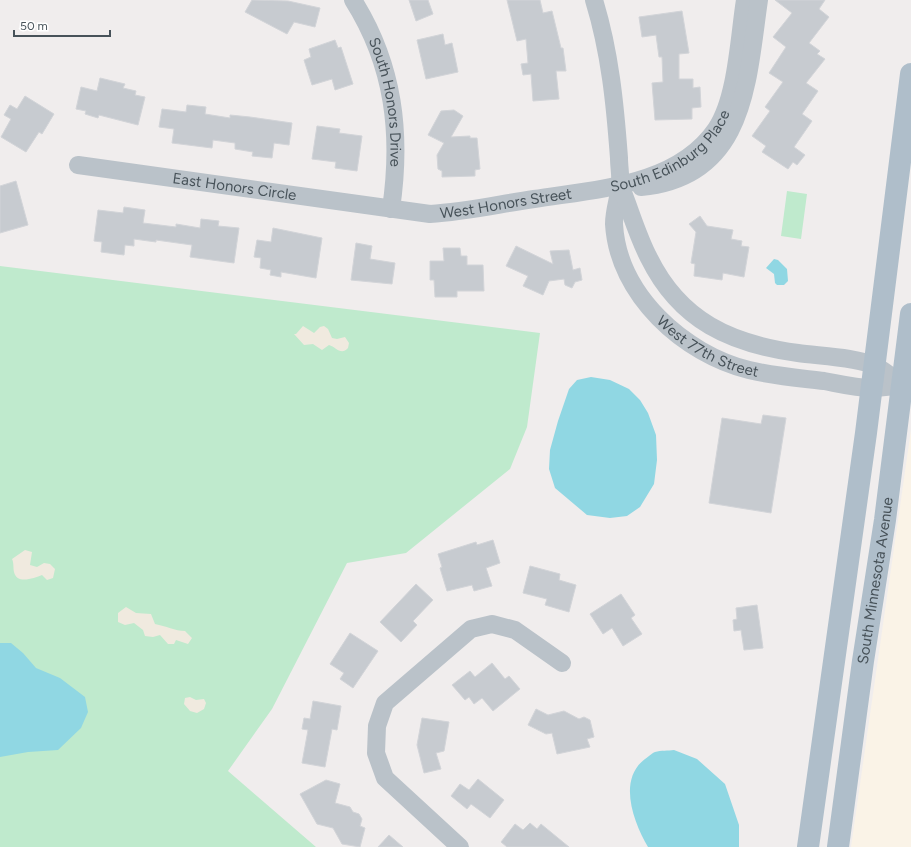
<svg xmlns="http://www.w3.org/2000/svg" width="911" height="847" font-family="Figtree,sans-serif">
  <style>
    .commercial { fill: #faf3e7 }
    .green { fill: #bfeacd }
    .sand { fill: #f0eadf }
    .water { fill: #90d7e3 }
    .building { fill: #c7cbd0; stroke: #d2d4d8 }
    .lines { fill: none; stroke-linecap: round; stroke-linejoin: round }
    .minor { stroke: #bac2c9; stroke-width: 18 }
    .major { stroke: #afbeca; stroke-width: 22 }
    .labels { text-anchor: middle; stroke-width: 4; stroke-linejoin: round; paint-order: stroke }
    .street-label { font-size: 15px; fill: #475259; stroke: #fff }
  </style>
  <rect width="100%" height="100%" fill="#f0eded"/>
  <path class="commercial" d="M911,430V847H851Z"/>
  <path class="green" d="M787,191L807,194L801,239L781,236Z
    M0,266L540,333L527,427L510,469L406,553L347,563L272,709L228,771L316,847H0Z"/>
  <path class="sand" d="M303,326L314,333L320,327L324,326L328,329L332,338L337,339L345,337L349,343L348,348C341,356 336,347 329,345L322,350L313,344L304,345L294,334H296Z
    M25,550L32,552L30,565L37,567L44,563L50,564L55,569L53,578L47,580L42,575C34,578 17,585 14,572C13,567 14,563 12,559Z
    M126,607L136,613L151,614L155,624C166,626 175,631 185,631L192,638L188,644L176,640L174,644H168L160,635L153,637L145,636L143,630L134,623L125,625L118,622V613Z
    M190,697L196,700L204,699L206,703L204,709L197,713L190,711L184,704L185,698Z"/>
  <path class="water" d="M774,259L778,260L787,269L788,281L784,285H777L775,283L774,274L766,268Z
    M591,377L610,380L629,389L640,400L648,413L656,435L657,460L654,484L640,507L627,516L610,518L587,515L555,488L549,469L550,450L558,421L569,389L577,380Z
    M0,643H11L23,653L36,668L60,678L85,697L88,712L81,728L58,750L28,752L0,757Z
    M674,750L697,759L725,784L739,825V847H648C634,823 617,780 645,759C648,757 652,753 655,752C661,750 668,751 674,750Z"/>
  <path class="building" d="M252,0L288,1L320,8L315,27L294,22L287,34L245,12Z
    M409,0H428L433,14L416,21Z
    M507,0H540L543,13L552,11L561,48H563L566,71H556L559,99L533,101L531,74L523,75L521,64L528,63L526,39L517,41Z
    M775,0H825L819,9L829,17L809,43L820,51L817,54L825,59L806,83L818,91L802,114L812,121L794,147L805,155L797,165L793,162L788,169L762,152L766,146L752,136L770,111L765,107L783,82L769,73L786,47L773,37L792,13Z
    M682,11L689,53L679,54V79H693V88L700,87L701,107L692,108V119L655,120L652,83L663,82L662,57H659L656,35L642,37L639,17Z
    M443,34L445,45L452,43L458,72L426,79L417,40Z
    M335,40L338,48L341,47L353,84L335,90L332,79L312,85L304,60L311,57L309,49Z
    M100,78L125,84L123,88L136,91L135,95L145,97L138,125L99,115L98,118L85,114L86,111L76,109L81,87L97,91Z
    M25,96L54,114L42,134L39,132L26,152L1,137L11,119L4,115L10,105L17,109Z
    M187,105L206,107L205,114L230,118V115L250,117L292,123L289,145L274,143L272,158L252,156L253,152L235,149V143L213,140L212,148L172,143L174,129L159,127L162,109L186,112Z
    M454,110L463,116L451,137L470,136V138H477L480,169L475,170V176L442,177V171L438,169L437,155L444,143L428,135L441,111Z
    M317,126L340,129L339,133L362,136L357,171L335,168L336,162L312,159Z
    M16,181L28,225L0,233V186Z
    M124,207L145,210L143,223L176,227V224L200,228L201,219L219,221L218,226L239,228L234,263L190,257L192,245L156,240V242L134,239V246L125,245L124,255L101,252L102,242L94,241L98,210L123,213Z
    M700,216L707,226L733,230L731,239L742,241L741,246L749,247L744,277L723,273L722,280L694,276L695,264L691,263L696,232L689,224Z
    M273,228L322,238L316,278L281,272V277L270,275L271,270L260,268L261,258L254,257L257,240L271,242Z
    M356,243L372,246L370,259L395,263L392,284L351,280Z
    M516,246L553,264L550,251L569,250L573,270L580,268L582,280L575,282L572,288L565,285L564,279L549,281L543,295L523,286L528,276L506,266Z
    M443,248H460L461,256H467V265H483L484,291H457V297H435L434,280H430V261H444Z
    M763,415L786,418L771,513L709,503L722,418L761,424Z
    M493,540L500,563L486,568L492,586L474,591L472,585L447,591L440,568L442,567L438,554L476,542L477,545Z
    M530,566L560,574L559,580L576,585L569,612L545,605L547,599L523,593Z
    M416,584L433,600L413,621L417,625L401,642L380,622Z
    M621,594L635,615L631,618L642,634L623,646L612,628L603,634L590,614Z
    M757,605L763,648L744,650L741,630L734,631L733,620L737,619L736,608Z
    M350,633L378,651L353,688L340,679L344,673L330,664Z
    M492,663L505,679L509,676L520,689L493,711L482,698L474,704L469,697L465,700L452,685L470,671L475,677Z
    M313,701L341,706L337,730L332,729L325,767L302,763L308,730L302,729L304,718L310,719Z
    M536,709L548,715L564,711L579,719L584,717L590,720L594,737L587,739L590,747L557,754L552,733L546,734L528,725Z
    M422,718L449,722L444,751L436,753L441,769L424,773L417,745Z
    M478,779L504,800L490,818L471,804L467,809L451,796L460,784L469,790Z
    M326,780L340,784L335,803L350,807L353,812L359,814L362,819L360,826L365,828L360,847L342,844L333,828L317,824L300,794Z
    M530,823L537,829L541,824L569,847H507L501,842L515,824L523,830Z
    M389,835L403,847H378Z"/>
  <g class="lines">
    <g class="minor">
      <path id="s1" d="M353,0C394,65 402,134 391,209"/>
      <path id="s2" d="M594,0C610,52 615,104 619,158C619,167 621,176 620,185C619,198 614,210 614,224C618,295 684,354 749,370C773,376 799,378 824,381C840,384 856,388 872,388C885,388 898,384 911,386"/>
      <path id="s3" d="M78,165L430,214C465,212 500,204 534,199C596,189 677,186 716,129C737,98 739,37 745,0"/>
      <path d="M620,185C630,209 637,235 649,258C680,321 731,344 798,353C818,356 857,357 875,366C885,370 894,379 902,385"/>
      <path d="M641,187C746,177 747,82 759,0"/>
      <path d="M460,847L385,778L376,753L377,726L385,703L471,629L492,624L515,630L562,663"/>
    </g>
    <g class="major">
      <path d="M808,847L866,433L911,74"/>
      <path id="s4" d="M838,847L863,661L885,520L911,314"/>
    </g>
  </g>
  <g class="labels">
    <g class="street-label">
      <text dy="5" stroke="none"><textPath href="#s1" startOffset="109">South Honors Drive</textPath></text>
      <text dy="5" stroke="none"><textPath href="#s3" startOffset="610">South Edinburg Place</textPath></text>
      <text dy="5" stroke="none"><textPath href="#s3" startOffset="158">East Honors Circle</textPath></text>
      <text dy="5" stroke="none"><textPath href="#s3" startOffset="432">West Honors Street</textPath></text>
      <text dy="5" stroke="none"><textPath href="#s2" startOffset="391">West 77th Street</textPath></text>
      <text dy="5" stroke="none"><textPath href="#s4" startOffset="269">South Minnesota Avenue</textPath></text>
    </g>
  </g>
  <path d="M14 30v6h96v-6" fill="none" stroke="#475259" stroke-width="2"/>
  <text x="20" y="30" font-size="12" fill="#475259" stroke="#ffffff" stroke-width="3" paint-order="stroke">50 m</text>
</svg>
